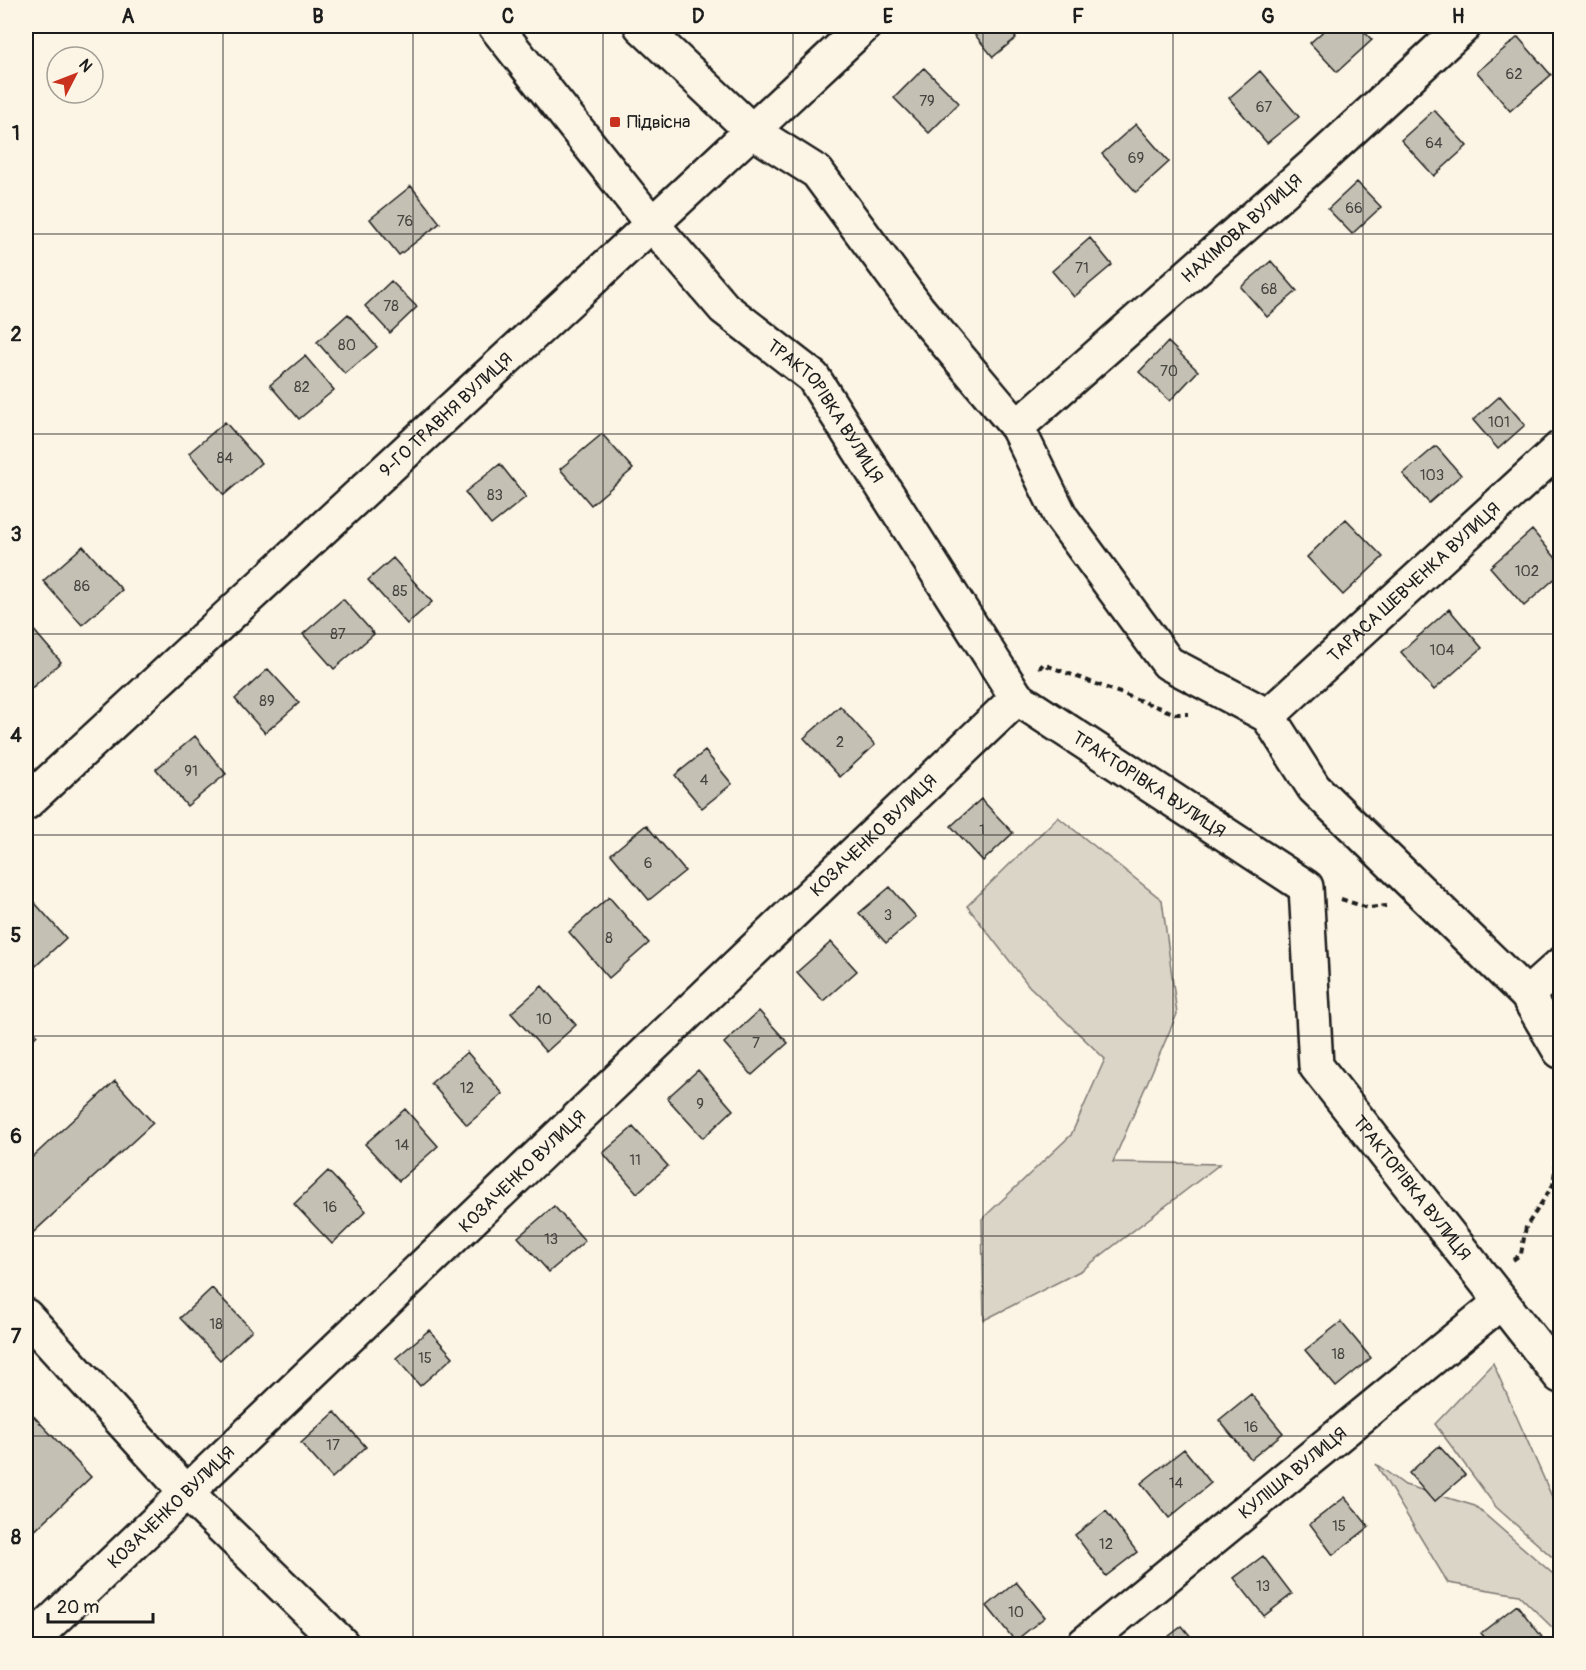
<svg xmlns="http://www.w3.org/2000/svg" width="1586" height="1670" font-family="Pangolin,sans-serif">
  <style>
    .green { fill: #dbd5c8; stroke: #7c7872; stroke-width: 1.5 }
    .building { fill: #c4c0b3; stroke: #1c1c1c; stroke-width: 1.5 }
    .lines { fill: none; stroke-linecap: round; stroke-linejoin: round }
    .minor-casing { stroke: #1c1c1c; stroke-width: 38 }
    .major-casing { stroke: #1c1c1c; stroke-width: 38 }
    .path { stroke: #1c1c1c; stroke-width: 4; stroke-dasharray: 6 4.5; stroke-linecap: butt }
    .minor { stroke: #fcf5e5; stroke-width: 33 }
    .major { stroke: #fcf5e5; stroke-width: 33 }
    .grid { fill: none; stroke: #1c1c1c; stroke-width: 1.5; stroke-opacity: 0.55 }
    .poi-dot { fill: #c8321e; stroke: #fcf5e5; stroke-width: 2 }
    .labels { text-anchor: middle; stroke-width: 4.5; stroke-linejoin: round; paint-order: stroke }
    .number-label { font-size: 15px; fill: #464542 }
    .poi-label { font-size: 18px; fill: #1c1c1c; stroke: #fcf5e5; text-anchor: start }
    .street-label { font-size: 18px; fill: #1c1c1c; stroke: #fcf5e5 }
    .neatline { fill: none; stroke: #1c1c1c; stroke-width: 2 }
    .grid-label { font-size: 20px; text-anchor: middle; font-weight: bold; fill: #1c1c1c }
  </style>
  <rect width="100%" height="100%" fill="#fcf5e5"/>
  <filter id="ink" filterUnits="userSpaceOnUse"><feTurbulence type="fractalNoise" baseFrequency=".0167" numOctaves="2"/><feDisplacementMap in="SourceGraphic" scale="12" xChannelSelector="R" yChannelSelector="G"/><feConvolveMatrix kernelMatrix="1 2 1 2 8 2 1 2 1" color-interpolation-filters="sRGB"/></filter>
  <g filter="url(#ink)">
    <path class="green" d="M1058,817L1162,900L1177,1014L1113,1162L1220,1164L1082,1270L984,1320L982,1219L1071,1135L1105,1059L1029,986L967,906Z
      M1493,1363L1560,1515V1564L1496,1507L1435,1424Z
      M1376,1464L1405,1485L1475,1506L1560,1580V1635L1519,1595L1448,1583Z"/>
    <path class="building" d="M977,26H1006L1016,38L993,57L971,30Z
      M1329,26H1359L1372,40L1337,72L1310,43Z
      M1518,37L1551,75L1510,111L1477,72Z
      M924,68L959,103L929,133L894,98Z
      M1260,71L1299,117L1267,143L1229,98Z
      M1434,110L1467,146L1434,176L1401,140Z
      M1136,124L1169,162L1136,192L1102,154Z
      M1357,182L1381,207L1352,234L1328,209Z
      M411,186L440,223L399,255L370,219Z
      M1090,238L1112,265L1074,297L1052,271Z
      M1271,261L1297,291L1267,317L1241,287Z
      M391,281L417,307L390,333L365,306Z
      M348,314L377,347L345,374L317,342Z
      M1168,342L1198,371L1170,401L1139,372Z
      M305,356L334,390L299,419L270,385Z
      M1500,396L1525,425L1498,449L1473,420Z
      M225,422L261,463L224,495L189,453Z
      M602,434L633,469L591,505L560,469Z
      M1436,446L1461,475L1429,503L1403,474Z
      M500,464L526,497L491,525L465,492Z
      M1346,519L1383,557L1343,595L1307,557Z
      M1532,530L1560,563V574L1524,606L1490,567Z
      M83,546L122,590L82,625L43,581Z
      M393,558L432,602L407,624L368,580Z
      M343,599L374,634L334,669L303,634Z
      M1449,609L1482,648L1434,690L1401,652Z
      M26,621L61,662L26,693Z
      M268,669L299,703L265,733L235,699Z
      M840,706L875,745L840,777L804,738Z
      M195,736L226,774L187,806L156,769Z
      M705,751L732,784L702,808L675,775Z
      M1560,785V799L1554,791Z
      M981,799L1013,833L983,861L951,826Z
      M646,825L685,871L649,900L611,854Z
      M890,887L916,917L886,943L859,913Z
      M26,893L66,938L26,975Z
      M609,897L649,943L609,978L569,932Z
      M831,942L857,971L823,1001L797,972Z
      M542,986L576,1025L546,1052L511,1013Z
      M759,1011L788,1043L752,1075L724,1043Z
      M26,1022L37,1035L26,1046Z
      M467,1052L503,1094L467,1125L431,1083Z
      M698,1070L733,1110L703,1138L667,1098Z
      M115,1081L153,1123L26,1239V1163Z
      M405,1109L438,1146L399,1181L365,1144Z
      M633,1127L668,1166L637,1193L603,1153Z
      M328,1171L366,1211L332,1244L294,1204Z
      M554,1206L585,1241L549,1272L518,1237Z
      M212,1288L252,1330L220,1360L180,1318Z
      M1341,1322L1371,1358L1336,1387L1305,1350Z
      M429,1330L453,1357L420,1386L396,1358Z
      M1251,1394L1283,1433L1251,1459L1219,1420Z
      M26,1408L91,1477L26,1539V1484L30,1479L26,1474Z
      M335,1412L366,1447L332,1478L301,1443Z
      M1439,1446L1465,1475L1434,1502L1409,1473Z
      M1184,1449L1211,1483L1169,1518L1141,1483Z
      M1345,1497L1369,1527L1333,1555L1310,1524Z
      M1106,1511L1137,1552L1106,1576L1075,1535Z
      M1263,1556L1292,1594L1264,1616L1234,1578Z
      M1016,1582L1045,1617L1015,1641L987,1606Z
      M1517,1605L1542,1637L1533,1644H1490L1481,1633Z
      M1182,1626L1197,1644H1159Z"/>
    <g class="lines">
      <defs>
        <g id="minor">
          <path id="s1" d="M495,26L652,224L724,308L813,377L1017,698L1306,887L1316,1066L1560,1376"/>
          <path d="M641,26L752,131L817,172L918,309L1017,427L1061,517L1168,663L1268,716L1314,788L1527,995L1560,1051"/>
          <path id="s2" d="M1017,427L1319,160L1464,26"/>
          <path id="s3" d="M1268,716L1560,448"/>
          <path d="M1527,995L1560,965"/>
          <path d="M26,1316L187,1493L342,1644"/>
          <path id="s4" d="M28,1644L1017,698"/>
          <path id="s5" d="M1084,1644L1501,1302"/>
        </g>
        <g id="major">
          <path id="s6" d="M26,803L652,224L864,26"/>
        </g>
      </defs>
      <use href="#minor" class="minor-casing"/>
      <use href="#major" class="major-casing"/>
      <path class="path" d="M1039,669L1043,664L1176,714H1188
        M1341,899L1368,908L1386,906
        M1513,1260L1521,1254L1526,1227L1553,1185L1560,1136"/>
      <use href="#minor" class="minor"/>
      <use href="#major" class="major"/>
    </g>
  </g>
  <path class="grid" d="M223,26V1644M413,26V1644M603,26V1644M793,26V1644M983,26V1644M1173,26V1644M1363,26V1644M26,234H1560M26,434H1560M26,634H1560M26,835H1560M26,1036H1560M26,1236H1560M26,1436H1560"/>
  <rect class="poi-dot" x="609" y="116" width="12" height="12" rx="3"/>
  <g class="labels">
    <g class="number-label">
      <text x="1514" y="79">62</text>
      <text x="927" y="106">79</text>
      <text x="1264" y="112">67</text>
      <text x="1434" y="148">64</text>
      <text x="1136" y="163">69</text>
      <text x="1354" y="213">66</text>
      <text x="405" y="226">76</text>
      <text x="1082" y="273">71</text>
      <text x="1269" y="294">68</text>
      <text x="391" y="311">78</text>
      <text x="347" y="350">80</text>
      <text x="1169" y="376">70</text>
      <text x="302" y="392">82</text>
      <text x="1499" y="427">101</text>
      <text x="225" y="463">84</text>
      <text x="1432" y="480">103</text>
      <text x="495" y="500">83</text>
      <text x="1527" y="576">102</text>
      <text x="82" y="591">86</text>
      <text x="400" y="596">85</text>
      <text x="338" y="639">87</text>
      <text x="1442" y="655">104</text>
      <text x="267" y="706">89</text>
      <text x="840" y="747">2</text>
      <text x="191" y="776">91</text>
      <text x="704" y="785">4</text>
      <text x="982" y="835">1</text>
      <text x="648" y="868">6</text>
      <text x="888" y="920">3</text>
      <text x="609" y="943">8</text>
      <text x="544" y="1024">10</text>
      <text x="756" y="1048">7</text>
      <text x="467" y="1093">12</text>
      <text x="700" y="1109">9</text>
      <text x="402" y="1150">14</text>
      <text x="635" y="1165">11</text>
      <text x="330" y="1212">16</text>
      <text x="551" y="1244">13</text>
      <text x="216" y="1329">18</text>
      <text x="1338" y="1359">18</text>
      <text x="425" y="1363">15</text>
      <text x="1251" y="1432">16</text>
      <text x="333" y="1450">17</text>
      <text x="1176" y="1488">14</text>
      <text x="1339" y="1531">15</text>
      <text x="1106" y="1549">12</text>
      <text x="1263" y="1591">13</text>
      <text x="1016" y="1617">10</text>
    </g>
    <g class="poi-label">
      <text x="627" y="128">Підвісна</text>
    </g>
    <g class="street-label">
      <text dy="6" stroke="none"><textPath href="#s2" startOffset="300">НАХІМОВА ВУЛИЦЯ</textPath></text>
      <text dy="6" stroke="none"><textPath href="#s1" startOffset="510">ТРАКТОРІВКА ВУЛИЦЯ</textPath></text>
      <text dy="6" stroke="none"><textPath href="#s6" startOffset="572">9-ГО ТРАВНЯ ВУЛИЦЯ</textPath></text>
      <text dy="6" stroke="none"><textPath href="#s3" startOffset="198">ТАРАСА ШЕВЧЕНКА ВУЛИЦЯ</textPath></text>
      <text dy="6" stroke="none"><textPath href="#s1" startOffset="1014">ТРАКТОРІВКА ВУЛИЦЯ</textPath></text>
      <text dy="6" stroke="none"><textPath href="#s4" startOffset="1170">КОЗАЧЕНКО ВУЛИЦЯ</textPath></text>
      <text dy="6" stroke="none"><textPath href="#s4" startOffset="684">КОЗАЧЕНКО ВУЛИЦЯ</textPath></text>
      <text dy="6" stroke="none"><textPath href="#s1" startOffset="1536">ТРАКТОРІВКА ВУЛИЦЯ</textPath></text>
      <text dy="6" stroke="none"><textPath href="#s5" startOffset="270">КУЛІША ВУЛИЦЯ</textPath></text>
      <text dy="6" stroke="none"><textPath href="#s4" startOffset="198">КОЗАЧЕНКО ВУЛИЦЯ</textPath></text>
    </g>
  </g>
  <rect width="1586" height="1670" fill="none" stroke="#fcf5e5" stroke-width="66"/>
  <g transform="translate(75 75) rotate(48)"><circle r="28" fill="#fcf5e5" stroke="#a29e95" stroke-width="1.5"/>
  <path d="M0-4.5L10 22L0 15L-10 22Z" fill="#c8321e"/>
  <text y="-9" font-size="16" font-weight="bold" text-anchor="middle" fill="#1c1c1c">N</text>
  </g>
  <path d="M48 1613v9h105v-9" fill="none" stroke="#1c1c1c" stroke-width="3"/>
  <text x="57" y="1613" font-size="18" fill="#1c1c1c" stroke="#fcf5e5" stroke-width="4.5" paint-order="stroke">20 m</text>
  <rect x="33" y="33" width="1520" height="1604" class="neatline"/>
  <g class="grid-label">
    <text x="128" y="23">A</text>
    <text x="318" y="23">B</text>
    <text x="508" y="23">C</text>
    <text x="698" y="23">D</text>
    <text x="888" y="23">E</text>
    <text x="1078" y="23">F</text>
    <text x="1268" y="23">G</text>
    <text x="1458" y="23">H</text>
    <text x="16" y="140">1</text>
    <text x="16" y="341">2</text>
    <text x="16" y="541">3</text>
    <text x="16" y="742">4</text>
    <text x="16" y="942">5</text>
    <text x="16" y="1143">6</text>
    <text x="16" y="1343">7</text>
    <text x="16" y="1544">8</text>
  </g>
</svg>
